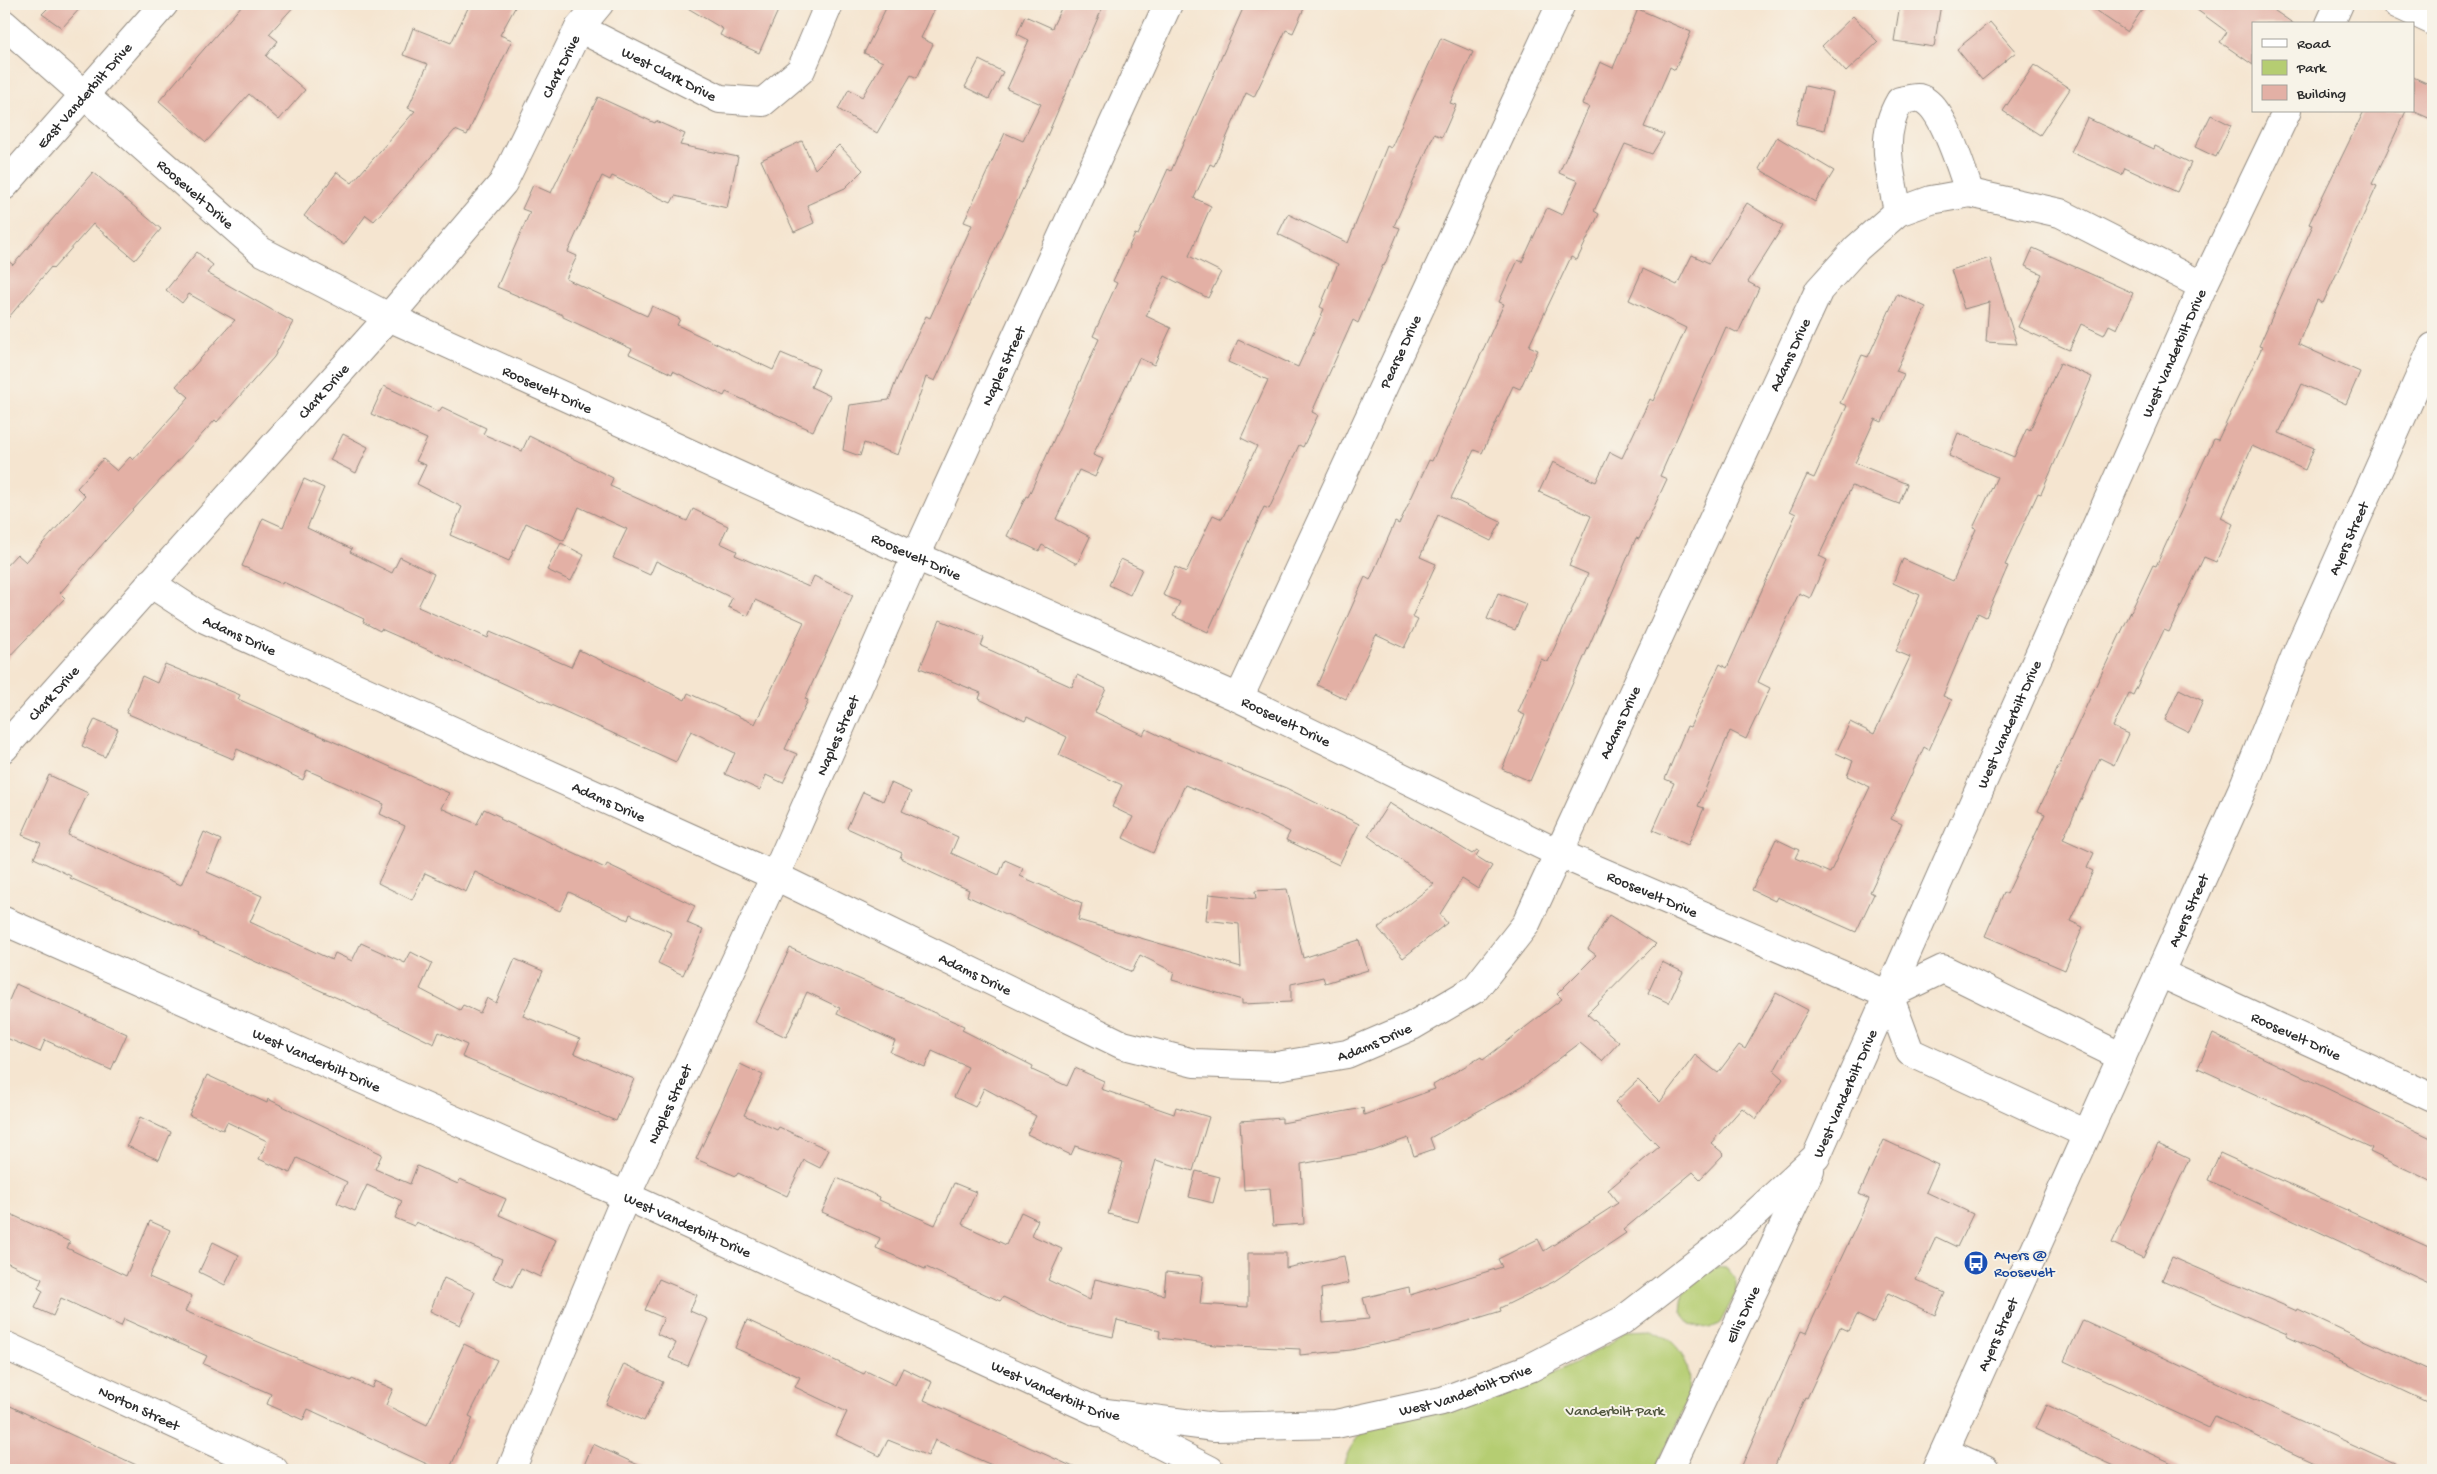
<svg xmlns="http://www.w3.org/2000/svg" width="2437" height="1474" font-family="'Gochi Hand',sans-serif">
  <style>
    .green { fill: #b5cd72; stroke: #707c4e }
    .building { fill: #e3b0a5 }
    .lines { fill: none; stroke-linecap: round; stroke-linejoin: round }
    .minor-casing { stroke: #90887e; stroke-width: 30 }
    .major-casing { stroke: #90887e; stroke-width: 30 }
    .minor { stroke: #fff; stroke-width: 28 }
    .major { stroke: #fff; stroke-width: 28 }
    .labels { text-anchor: middle; stroke-width: 4; stroke-linejoin: round; paint-order: stroke }
    .street-label { font-size: 15px; fill: #2b2b2b; stroke: #f7f3e8 }
    .transit-label { font-size: 15px; fill: #164399; stroke: #f7f3e8; text-anchor: start }
    .park-label { font-size: 15px; fill: #4e543d; stroke: #f7f3e8 }
  </style>
  <rect width="100%" height="100%" fill="#f7f3e8"/>
  <filter id="ink" filterUnits="userSpaceOnUse"><feTurbulence type="fractalNoise" baseFrequency=".02" numOctaves="2"/><feDisplacementMap in="SourceGraphic" scale="10" xChannelSelector="R" yChannelSelector="G"/><feConvolveMatrix kernelMatrix="1 2 1 2 8 2 1 2 1" color-interpolation-filters="sRGB"/></filter>
  <filter id="wash" filterUnits="userSpaceOnUse"><feTurbulence type="fractalNoise" baseFrequency=".0096" numOctaves="4" result="noise"/><feDisplacementMap in="SourceGraphic" scale="20" xChannelSelector="R" yChannelSelector="G"/><feGaussianBlur stdDeviation="1.12" result="paint"/><feColorMatrix in="noise" values="0 0 0 0 0 0 0 0 0 0 0 0 0 0 0 0 0 1.4 0 .05"/><feComposite in="paint" operator="in"/></filter>
  <g filter="url(#wash)">
    <rect width="100%" height="100%" fill="#f5e5d0"/>
    <path class="green" d="M1712,1267L1727,1268L1736,1281V1293L1720,1323L1710,1329L1691,1324L1681,1312L1683,1293Z
      M1652,1330C1658,1334 1667,1337 1672,1342C1711,1379 1672,1432 1654,1470H1343C1345,1453 1354,1442 1364,1429L1490,1397L1555,1373L1608,1345L1625,1331Z"/>
    <g id="blocks">
      <path class="building" d="M52,4H84L62,28L42,14Z
        M243,4H296L269,34L278,41L266,56L305,90L279,120L249,94L206,142L159,101Z
        M470,4H517L500,35L512,40L467,135L455,130L374,221L366,215L344,245L304,216L337,172L352,183L415,111L408,108L428,64L403,55L413,28L451,43Z
        M681,4H781L759,53L720,35L723,29Z
        M888,4H937L921,38L933,44L917,78L911,75L877,133L838,109L849,89L862,97L883,62L864,53Z
        M1063,4H1104L1047,136L935,381L926,377L898,455L864,443L860,456L843,450L850,405L889,400L896,381L926,316L930,318L972,225L964,222L1005,133L1023,141L1041,104L1007,89L1029,40L1017,34L1025,16L1052,28Z
        M1245,4H1306L1293,33L1286,30L1254,97L1246,93L1214,166L1210,164L1194,198L1211,206L1189,256L1221,272L1208,298L1165,276L1146,316L1171,328L1154,365L1139,358L1093,455L1103,459L1095,477L1079,470L1056,519L1090,537L1077,564L1042,545L1039,551L1007,536L1026,496L1028,497L1099,339L1093,336L1117,283L1113,281L1135,234L1138,235L1168,169L1171,171Z
        M1900,4H1941L1934,47L1894,41Z
        M2086,4H2146L2127,32Z
        M2189,4H2265L2294,24H2253V65L2220,42L2227,32Z
        M1638,9L1691,32L1675,70L1670,67L1644,127L1664,134L1652,154L1625,144L1594,211L1599,214L1577,260L1571,257L1529,346L1538,350L1520,389L1513,386L1482,453L1474,450L1451,498L1501,522L1491,541L1438,515L1420,557L1436,564L1412,617L1418,620L1404,648L1376,635L1346,699L1317,685L1365,577L1370,580L1395,522L1399,524L1429,460L1432,461L1504,304L1499,302L1518,260L1522,262L1547,208L1562,215L1578,181L1559,173L1589,107L1582,104L1600,62L1613,68Z
        M1853,16L1878,42L1846,72L1822,46Z
        M1990,22L2016,52L1982,80L1957,49Z
        M1441,38L1473,52L1450,103L1456,105L1442,137L1434,134L1394,226L1400,228L1384,266L1383,265L1358,323L1353,320L1312,412L1318,415L1303,447L1299,445L1269,509L1264,507L1208,632L1173,616L1180,602L1163,595L1175,567L1186,572L1213,515L1222,519L1257,446L1241,438L1268,380L1228,362L1238,340L1298,367L1324,309L1320,307L1338,264L1278,234L1288,214L1348,243L1387,146L1391,148Z
        M979,60L1003,72L989,99L965,87Z
        M2034,65L2070,89L2040,135L2003,111Z
        M2413,77L2433,86V120L2413,111Z
        M1805,86L1833,92L1824,130L1796,124Z
        M598,97L655,123L656,121L685,134L680,145L738,157L727,208L675,196L671,203L612,176L610,180L602,176L568,252L577,256L566,279L647,316L652,306L680,319L677,325L773,370L781,353L819,369L811,387L830,396L813,431L726,392L724,396L673,371L672,374L629,354L632,349L563,317V315L497,287L530,212L522,209L533,185L551,193Z
        M2364,111H2406L2372,184L2377,186L2323,303L2317,300L2298,344L2360,372L2346,404L2302,384L2279,433L2314,448L2305,470L2252,446L2221,518L2233,524L2216,562L2204,557L2169,632L2164,630L2133,695L2129,693L2113,727L2128,734L2114,765L2100,758L2063,839L2094,853L2087,868L2093,871L2070,921L2083,927L2065,970L1985,936L2004,892L2007,894L2045,814L2038,811L2090,698L2153,565L2156,566L2214,439L2218,440L2262,347L2259,346L2313,225L2309,224Z
        M2211,115L2231,125L2216,157L2195,147Z
        M2087,118L2154,149L2155,146L2191,163L2177,192L2125,168L2122,175L2071,152Z
        M1777,137L1834,171L1815,202L1759,169Z
        M802,141L815,169L839,145L863,170L845,188L807,205L814,223L794,232L761,160Z
        M93,172L161,229L135,260L93,224L53,269L51,267L4,323V257L13,265Z
        M1747,203L1783,226L1748,282L1759,288L1738,333L1726,327L1660,476L1667,479L1639,539L1636,538L1530,781L1502,769L1525,715L1518,712L1541,659L1548,662L1588,574L1569,566L1591,516L1539,492L1553,462L1596,482L1610,452L1622,458L1650,399L1653,401L1686,328L1629,300L1643,269L1677,285L1692,255L1709,263Z
        M2033,248L2133,293L2117,329L2109,325L2104,335L2081,324L2069,350L2018,327L2042,274L2025,266Z
        M197,252L213,265L207,273L293,322L274,357L217,422L215,420L112,533L60,593L65,598L4,662V568L17,554L26,562L85,496L77,488L103,459L117,471L130,457L133,460L189,397L176,386L235,320L189,294L182,303L166,290Z
        M1990,258L2002,297L2017,344L1986,342L1989,302L1964,309L1951,270Z
        M1897,294L1926,307L1896,371L1904,374L1882,422L1875,419L1855,463L1907,484L1899,504L1852,486L1819,556L1827,560L1810,598L1799,593L1758,682L1770,688L1746,739L1730,731L1698,806L1704,808L1688,845L1653,830L1674,783L1665,779L1687,726L1690,727L1720,664L1727,668L1796,514L1790,511L1807,475L1814,478L1847,406L1840,403L1862,355L1868,357Z
        M2060,363L2092,377L2041,494L2038,493L2005,565L2008,566L1986,617L1978,613L1943,696L1952,700L1929,750L1924,747L1891,819L1902,824L1870,892L1874,894L1856,932L1777,897L1775,901L1752,890L1776,839L1799,850L1795,858L1830,873L1870,787L1847,776L1853,761L1836,753L1850,722L1874,734L1910,657L1896,651L1920,595L1893,583L1903,559L1953,581L1976,529L1973,528L1997,477L1949,456L1958,433L2014,457L2027,428L2030,430Z
        M384,386L439,412L442,407L486,428L483,434L522,451L529,436L613,478L610,486L687,521L693,509L728,526L720,543L737,551L735,555L809,587L814,576L853,595L805,699L808,700L785,749L797,754L783,783L766,775L760,790L725,774L735,753L691,731L676,762L474,670L381,629L380,631L363,622L364,619L283,582L282,584L242,566L263,518L283,527L304,479L324,488L307,528L352,549L350,552L392,573L400,557L434,574L418,607L488,638L490,632L571,667L579,650L685,700L688,693L755,724L804,622L755,600L748,616L728,607L732,598L656,561L650,575L613,558L627,529L579,507L564,541L526,523L509,561L450,535L462,507L417,484L426,465L416,461L427,439L371,414Z
        M343,434L368,447L356,473L330,460Z
        M561,543L584,555L571,581L547,570Z
        M1121,559L1142,569L1130,595L1109,585Z
        M1498,593L1526,604L1515,630L1487,619Z
        M940,620L984,638L981,646L1072,687L1077,675L1106,689L1095,712L1143,735L1146,729L1177,744L1286,788L1359,824L1339,865L1286,840L1290,832L1248,811L1185,785L1153,853L1123,838L1133,817L1112,807L1122,785L1059,755L1067,737L1027,717L1025,721L979,699L981,693L920,668Z
        M165,664L240,695L238,699L449,793L441,808L477,824L484,809L501,817L500,819L605,868L607,864L695,906L687,923L703,930L683,975L658,963L672,933L630,914L628,920L569,892L560,911L475,872L466,892L425,873L412,900L378,883L405,826L380,814L384,804L307,770L303,780L237,749L233,759L126,713L142,676L157,683Z
        M2179,689L2203,701L2189,732L2165,720Z
        M95,719L118,729L105,757L82,746Z
        M49,775L88,793L68,835L181,885L204,832L221,840L207,872L262,896L250,922L332,960L335,953L352,961L361,943L405,963L411,952L432,963L420,989L460,1010L463,1005L480,1013L487,998L496,1003L515,959L543,971L523,1016L580,1039L574,1053L634,1079L616,1121L462,1057L467,1045L439,1032L434,1044L371,1013L198,936L199,934L70,878L71,876L34,858L41,843L22,835Z
        M891,783L911,792L902,811L958,837L951,853L999,875L1005,860L1023,868L1020,876L1082,903L1078,920L1241,967L1239,924L1206,920L1209,894L1256,899L1255,891L1287,889L1303,958L1359,940L1368,970L1325,983L1323,977L1291,984V1002L1242,1004V1000L1172,980L1174,972L1140,955L1132,972L967,896L969,890L900,858L902,853L847,828L863,792L883,801Z
        M1389,803L1472,854L1477,850L1479,851L1476,856L1492,866L1478,889L1462,879L1440,914L1447,923L1403,958L1378,928L1434,884L1368,836Z
        M1609,915L1656,944L1587,1014L1619,1042L1602,1061L1580,1043L1523,1086L1430,1138L1434,1149L1414,1156L1408,1138L1373,1151L1301,1164L1304,1224L1273,1226L1270,1188L1244,1190L1240,1121L1282,1118V1123L1363,1108L1364,1115L1435,1089L1433,1085L1481,1057L1483,1060L1562,999L1557,994L1596,955L1588,949Z
        M790,948L964,1026L962,1030L1033,1066L1032,1070L1067,1086L1075,1068L1104,1081L1101,1089L1174,1114L1176,1107L1209,1117L1193,1171L1156,1160L1138,1222L1108,1214L1123,1162L1075,1146L1071,1155L1027,1134L1036,1116L984,1088L975,1107L954,1097L968,1067L932,1051L925,1067L890,1052L895,1041L837,1014L840,1008L807,992L786,1037L755,1022Z
        M1662,962L1683,972L1669,1003L1648,993Z
        M16,984L127,1034L111,1070L45,1040L40,1052L4,1037V1012Z
        M1776,993L1808,1010L1774,1071L1783,1079L1756,1119L1742,1108L1711,1143L1724,1154L1700,1179L1693,1172L1623,1230L1626,1233L1553,1282L1500,1308L1501,1311L1439,1330L1351,1350L1300,1355V1349L1215,1345L1159,1338L1160,1331L1117,1320L1113,1337L1066,1326L1003,1297L1000,1301L926,1267L925,1269L876,1248L880,1238L822,1212L837,1178L880,1197L879,1200L935,1225L954,1183L976,1192L962,1224L1006,1245L1021,1212L1038,1220L1031,1235L1062,1249L1048,1280L1090,1300L1095,1279L1164,1295L1166,1272L1203,1276L1200,1304L1248,1307V1253H1286V1268L1344,1256L1349,1283L1321,1289L1323,1323L1369,1319L1363,1298L1409,1287L1410,1295L1502,1267L1498,1259L1538,1239L1544,1251L1618,1203L1608,1190L1659,1147L1615,1102L1638,1080L1660,1102L1695,1055L1718,1073L1739,1045L1745,1049Z
        M2213,1034L2433,1139V1182L2370,1152L2372,1148L2198,1068Z
        M740,1064L763,1075L744,1115L777,1130L779,1127L829,1150L820,1168L804,1160L787,1196L738,1173L736,1176L696,1159Z
        M207,1075L267,1103L268,1099L382,1154L375,1169L410,1184L417,1166L458,1184L460,1179L506,1199L499,1215L556,1240L540,1277L521,1268L512,1287L493,1279L502,1259L416,1222L414,1226L395,1218L402,1201L367,1185L355,1211L337,1203L347,1182L297,1158L290,1173L259,1159L267,1141L227,1122L223,1130L189,1115Z
        M140,1117L171,1132L159,1160L127,1146Z
        M1884,1140L1938,1165L1926,1192L1973,1214L1957,1247L1936,1237L1916,1280L1945,1293L1935,1315L1888,1293L1874,1323L1857,1315L1849,1331L1840,1327L1807,1398L1805,1397L1773,1470H1740L1801,1331L1806,1333L1869,1199L1859,1194Z
        M2158,1144L2189,1159L2143,1258L2112,1243Z
        M2220,1153L2433,1249V1285L2208,1180Z
        M1196,1171L1220,1177L1213,1203L1189,1197Z
        M4,1211L70,1242L67,1248L126,1276L150,1221L170,1230L149,1277L192,1296L185,1311L351,1381L352,1379L372,1388L375,1381L393,1389L386,1405L427,1425L464,1344L497,1360L469,1416L473,1418L449,1470H440L308,1409L303,1420L267,1404L271,1394L203,1364L207,1356L124,1319L121,1326L61,1298L53,1316L35,1308L43,1291L38,1288L42,1279L4,1261Z
        M213,1242L239,1255L225,1285L199,1272Z
        M2172,1257L2297,1311L2298,1309L2433,1372V1405L2286,1336L2287,1334L2162,1280Z
        M444,1278L475,1292L460,1325L430,1311Z
        M659,1279L697,1295L690,1311L708,1319L688,1366L669,1358L676,1343L657,1334L664,1318L645,1310Z
        M747,1320L864,1374L866,1371L895,1385L903,1368L932,1382L924,1400L1080,1470H1003L935,1440L928,1456L888,1440L880,1456L836,1435L847,1412L795,1387L800,1377L735,1348Z
        M2083,1320L2257,1401L2409,1470H2330L2215,1417L2209,1428L2064,1361Z
        M624,1364L663,1382L644,1421L606,1404Z
        M4,1403L46,1423L147,1470H17L4,1464Z
        M2046,1405L2187,1470H2123L2035,1429Z
        M593,1444L649,1470H582Z"/>
    </g>
  </g>
  <g filter="url(#ink)">
    <use href="#blocks" fill-opacity="0" stroke="#90887e" stroke-width="1"/>
    <g class="lines">
      <defs>
        <g id="minor">
          <path d="M2397,4L2433,21"/>
          <path id="s1" d="M4,24L261,251L389,317L916,556L1239,698L1558,853L1889,995L1910,1052L2087,1134"/>
          <path d="M2330,24L2339,4"/>
          <path id="s2" d="M579,28L720,99L763,102L801,70L829,4"/>
          <path id="s3" d="M4,186L164,4"/>
          <path d="M1898,212C1891,172 1878,138 1900,101C1905,100 1914,97 1919,98C1944,104 1961,171 1970,193"/>
          <path id="s4" d="M150,583L205,619L775,876L1123,1045L1194,1063L1277,1066L1347,1054L1412,1026L1475,989L1526,924L1819,290L1857,248L1898,212L1931,200L1970,193L2060,213L2203,286"/>
          <path id="s5" d="M1239,698L1561,4"/>
          <path id="s6" d="M4,748L389,317L503,183L579,28L599,4"/>
          <path id="s7" d="M4,921L626,1196L1098,1412L1215,1427L1336,1424L1442,1401L1530,1368L1623,1320L1729,1238L1816,1157L2203,286L2287,111"/>
          <path id="s8" d="M2160,973L2433,1098"/>
          <path d="M1889,995L1943,969L2122,1057"/>
          <path id="s9" d="M4,1345L274,1470"/>
          <path d="M1112,1420L1210,1470"/>
          <path d="M1945,1452L1985,1470"/>
          <path id="s10" d="M511,1470L626,1196L775,876L916,556L1168,4"/>
          <path id="s11" d="M1669,1470L1810,1170"/>
        </g>
        <g id="major">
          <path id="s12" d="M1936,1470L2245,783L2295,657L2433,347"/>
        </g>
      </defs>
      <use href="#minor" class="minor-casing"/>
      <use href="#major" class="major-casing"/>
      <use href="#minor" class="minor"/>
      <use href="#major" class="major"/>
    </g>
  </g>
  <defs>
    <symbol id="bus-disc" viewBox="-11 -11 22 22"><circle r="9.5" fill="#1a4fb4" stroke="#f7f3e8"/><path d="M-5-6H5V4H4V6H2V4H-2V6H-4V4H-5ZM-3.5-4V0h7V-4ZM-3.5 1.2v1.5H-2V1.2ZM2 1.2v1.5H3.5V1.2Z" fill="#fff"/></symbol>
  </defs>
  <g fill-rule="evenodd">
    <use href="#bus-disc" x="1962" y="1249" width="28" height="28"/>
  </g>
  <g class="labels">
    <g class="street-label">
      <text dy="5" stroke="none"><textPath href="#s6" startOffset="884">Clark Drive</textPath></text>
      <text dy="5" stroke="none"><textPath href="#s2" startOffset="101">West Clark Drive</textPath></text>
      <text dy="5" stroke="none"><textPath href="#s3" startOffset="121">East Vanderbilt Drive</textPath></text>
      <text dy="5" stroke="none"><textPath href="#s1" startOffset="256">Roosevelt Drive</textPath></text>
      <text dy="5" stroke="none"><textPath href="#s5" startOffset="382">Pearse Drive</textPath></text>
      <text dy="5" stroke="none"><textPath href="#s7" startOffset="2878">West Vanderbilt Drive</textPath></text>
      <text dy="5" stroke="none"><textPath href="#s4" startOffset="2159">Adams Drive</textPath></text>
      <text dy="5" stroke="none"><textPath href="#s10" startOffset="1209">Naples Street</textPath></text>
      <text dy="5" stroke="none"><textPath href="#s1" startOffset="661">Roosevelt Drive</textPath></text>
      <text dy="5" stroke="none"><textPath href="#s6" startOffset="479">Clark Drive</textPath></text>
      <text dy="5" stroke="none"><textPath href="#s12" startOffset="1019">Ayers Street</textPath></text>
      <text dy="5" stroke="none"><textPath href="#s1" startOffset="1066">Roosevelt Drive</textPath></text>
      <text dy="5" stroke="none"><textPath href="#s4" startOffset="104">Adams Drive</textPath></text>
      <text dy="5" stroke="none"><textPath href="#s6" startOffset="74">Clark Drive</textPath></text>
      <text dy="5" stroke="none"><textPath href="#s1" startOffset="1471">Roosevelt Drive</textPath></text>
      <text dy="5" stroke="none"><textPath href="#s4" startOffset="1754">Adams Drive</textPath></text>
      <text dy="5" stroke="none"><textPath href="#s7" startOffset="2472">West Vanderbilt Drive</textPath></text>
      <text dy="5" stroke="none"><textPath href="#s10" startOffset="804">Naples Street</textPath></text>
      <text dy="5" stroke="none"><textPath href="#s4" startOffset="509">Adams Drive</textPath></text>
      <text dy="5" stroke="none"><textPath href="#s1" startOffset="1876">Roosevelt Drive</textPath></text>
      <text dy="5" stroke="none"><textPath href="#s12" startOffset="614">Ayers Street</textPath></text>
      <text dy="5" stroke="none"><textPath href="#s4" startOffset="914">Adams Drive</textPath></text>
      <text dy="5" stroke="none"><textPath href="#s8" startOffset="150">Roosevelt Drive</textPath></text>
      <text dy="5" stroke="none"><textPath href="#s4" startOffset="1335">Adams Drive</textPath></text>
      <text dy="5" stroke="none"><textPath href="#s7" startOffset="342">West Vanderbilt Drive</textPath></text>
      <text dy="5" stroke="none"><textPath href="#s7" startOffset="2068">West Vanderbilt Drive</textPath></text>
      <text dy="5" stroke="none"><textPath href="#s10" startOffset="399">Naples Street</textPath></text>
      <text dy="5" stroke="none"><textPath href="#s7" startOffset="748">West Vanderbilt Drive</textPath></text>
      <text dy="5" stroke="none"><textPath href="#s11" startOffset="172">Ellis Drive</textPath></text>
      <text dy="5" stroke="none"><textPath href="#s12" startOffset="149">Ayers Street</textPath></text>
      <text dy="5" stroke="none"><textPath href="#s7" startOffset="1152">West Vanderbilt Drive</textPath></text>
      <text dy="5" stroke="none"><textPath href="#s7" startOffset="1572">West Vanderbilt Drive</textPath></text>
      <text dy="5" stroke="none"><textPath href="#s9" startOffset="149">Norton Street</textPath></text>
    </g>
    <g class="transit-label">
      <text x="1994" y="1259">Ayers @<tspan x="1994" dy="17">Roosevelt</tspan></text>
    </g>
    <g class="park-label">
      <text x="1615" y="1415">Vanderbilt Park</text>
    </g>
  </g>
  <rect width="2437" height="1474" fill="none" stroke="#f7f3e8" stroke-width="20"/>
  <rect x="2252" y="22" width="162" height="90" fill="#f7f3e8" stroke="#a5a39c"/>
  <rect x="2262" y="39" width="25" height="8" fill="#ffffff" stroke="#a5a39c"/>
  <text x="2297" y="48" font-size="15" fill="#2b2b2b">Road</text>
  <rect x="2262" y="60" width="25" height="15" fill="#b5cd72" stroke="#a5a39c"/>
  <text x="2297" y="72" font-size="15" fill="#2b2b2b">Park</text>
  <rect x="2262" y="85" width="25" height="15" fill="#e3b0a5" stroke="#a5a39c"/>
  <text x="2297" y="98" font-size="15" fill="#2b2b2b">Building</text>
</svg>
